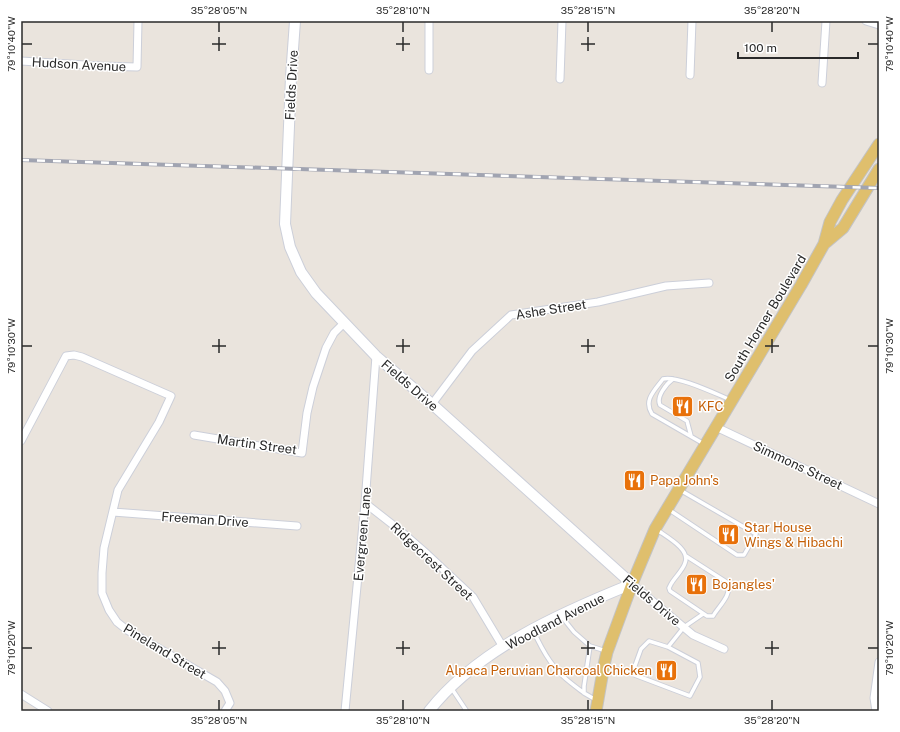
<svg xmlns="http://www.w3.org/2000/svg" width="900" height="732" font-family="'Public Sans',sans-serif">
  <style>
    .lines { fill: none; stroke-linecap: round; stroke-linejoin: round }
    .lane-casing { stroke: #cccfd9; stroke-width: 5.5 }
    .street-casing { stroke: #cccfd9; stroke-width: 9 }
    .secondary-casing { stroke: #cccfd9; stroke-width: 12 }
    .primary-casing { stroke: #c3c3c3; stroke-width: 13 }
    .lane { stroke: #fff; stroke-width: 3.5 }
    .street { stroke: #fff; stroke-width: 7 }
    .secondary { stroke: #fff; stroke-width: 10 }
    .primary { stroke: #dfbf6d; stroke-width: 11 }
    .rail-casing { stroke: #a1a4b1; stroke-width: 4 }
    .rail { stroke: #fff; stroke-width: 2.5; stroke-dasharray: 8; stroke-linecap: butt }
    .ticks { fill: none; stroke: #2a2a2a; stroke-width: 1.5 }
    .labels { text-anchor: middle; stroke-width: 3; stroke-linejoin: round; paint-order: stroke }
    .street-label { font-size: 13px; fill: #2a2a2a; stroke: #fff }
    .food-label { font-size: 13px; fill: #c56008; stroke: #fff; text-anchor: start }
    .neatline { fill: none; stroke: #2a2a2a; stroke-width: 1.5 }
    .ticks-label { font-size: 10px; text-anchor: middle; fill: #2a2a2a }
  </style>
  <rect width="100%" height="100%" fill="#eae4dd"/>
  <g class="lines">
    <defs>
      <path id="lane" d="M673,379C666,384 656,397 660,405L687,421L691,436
        M704,444L652,414C643,400 655,390 663,379C677,375 716,394 731,400
        M668,509L737,555H744L756,534L680,490
        M656,529C665,536 691,549 685,563C683,570 675,577 671,584L669,588L670,591L707,616H713C719,606 732,595 728,583L686,556
        M562,617L574,632L590,646L606,651
        M533,630C538,641 543,651 550,661C559,675 572,684 584,693
        M590,646L584,686V693L596,700
        M668,647L684,627L703,614
        M605,665L632,674L690,696L700,677L698,663L668,647L649,641L641,649L632,674
        M452,689L466,710L464,711"/>
      <path id="street" d="M866,21L879,25
        M21,61L101,66L137,67L138,21
        M429,70V21
        M690,75L692,21
        M560,79L562,21
        M822,83L826,21
        M432,404L472,351L511,315L598,302L666,286L709,283
        M716,427L879,504
        M194,435L302,453L307,413L313,387L326,348L334,333L345,322
        M21,441L66,356L74,355L82,357L171,396L159,422L118,490L104,548L102,573V593L109,610L117,622L127,630L217,682L225,691L230,703L225,711
        M365,503L397,528L427,554L473,597L503,647
        M113,512L297,526
        M632,584L693,635L724,649
        M21,694L48,711
        M345,711L365,503L376,356
        M876,711L874,698L879,662"/>
      <path id="secondary" d="M295,21L291,77L285,224L290,247L301,272L316,293L376,356L432,404L632,584C560,613 478,649 429,711"/>
      <path id="primary" d="M824,244L843,228L879,169
        M596,711L604,665L607,652L632,584L655,529L801,285L824,244L830,222L842,200L879,144"/>
    </defs>
    <use href="#lane" class="lane-casing"/>
    <use href="#street" class="street-casing"/>
    <use href="#secondary" class="secondary-casing"/>
    <use href="#primary" class="primary-casing"/>
    <use href="#lane" class="lane"/>
    <use href="#street" class="street"/>
    <use href="#secondary" class="secondary"/>
    <use href="#primary" class="primary"/>
    <defs>
      <path id="rail" d="M21,160L879,188"/>
    </defs>
    <use href="#rail" class="rail-casing"/>
    <use href="#rail" class="rail"/>
  </g>
  <path class="ticks" d="M219,22V32M403,22V32M588,22V32M772,22V32M219,37V51M403,37V51M588,37V51M22,44H32M212,44H226M396,44H410M581,44H595M868,44H878M219,339V353M403,339V353M588,339V353M772,339V353M22,346H32M212,346H226M396,346H410M581,346H595M765,346H779M868,346H878M219,641V655M403,641V655M588,641V655M772,641V655M22,648H32M212,648H226M396,648H410M581,648H595M765,648H779M868,648H878M219,700V710M403,700V710M588,700V710M772,700V710"/>
  <defs>
    <symbol id="restaurant-square" viewBox="-11 -11 22 22"><rect x="-9" y="-9" width="18" height="18" rx="4" fill="#e8710a" stroke="#fff"/><path d="M-5-6h1v4h1v-4h1v4h1v-4h1v5L-1.5 .5V6h-2V.5L-5-1ZM5-6V6H3V1.5H1.5Q1.5-4 5-6Z" fill="#fff"/></symbol>
  </defs>
  <g fill-rule="evenodd">
    <use href="#restaurant-square" x="670" y="394" width="25" height="25"/>
    <use href="#restaurant-square" x="622" y="468" width="25" height="25"/>
    <use href="#restaurant-square" x="716" y="522" width="25" height="25"/>
    <use href="#restaurant-square" x="684" y="572" width="25" height="25"/>
    <use href="#restaurant-square" x="654" y="658" width="25" height="25"/>
  </g>
  <g class="labels">
    <g class="street-label">
      <text transform="translate(79 64) rotate(3)" y="5">Hudson Avenue</text>
      <text transform="translate(291 85) rotate(-87)" y="5">Fields Drive</text>
      <text transform="translate(551 309) rotate(-9)" y="5">Ashe Street</text>
      <text transform="translate(765 318) rotate(-59)" y="5">South Horner Boulevard</text>
      <text transform="translate(410 385) rotate(41)" y="5">Fields Drive</text>
      <text transform="translate(257 444) rotate(8)" y="5">Martin Street</text>
      <text transform="translate(798 465) rotate(25)" y="5">Simmons Street</text>
      <text transform="translate(205 519) rotate(4)" y="5">Freeman Drive</text>
      <text transform="translate(362 534) rotate(-85)" y="5">Evergreen Lane</text>
      <text transform="translate(432 561) rotate(43)" y="5">Ridgecrest Street</text>
      <text transform="translate(652 600) rotate(40)" y="5">Fields Drive</text>
      <text transform="translate(555 621) rotate(-27)" y="5">Woodland Avenue</text>
      <text transform="translate(165 651) rotate(31)" y="5">Pineland Street</text>
    </g>
    <g class="food-label">
      <text x="698" y="411">KFC</text>
      <text x="650" y="485">Papa John's</text>
      <text x="744" y="532">Star House<tspan x="744" dy="15">Wings &amp; Hibachi</tspan></text>
      <text x="712" y="589">Bojangles'</text>
      <text x="652" y="675" text-anchor="end">Alpaca Peruvian Charcoal Chicken</text>
    </g>
  </g>
  <rect width="900" height="732" fill="none" stroke="#ffffff" stroke-width="44"/>
  <path d="M738 52v6h120v-6" fill="none" stroke="#2a2a2a" stroke-width="2"/>
  <text x="744" y="52" font-size="12" fill="#2a2a2a" stroke="#ffffff" stroke-width="3" paint-order="stroke">100 m</text>
  <rect x="22" y="22" width="856" height="688" class="neatline"/>
  <g class="ticks-label">
    <text x="219" y="14">35°28'05"N</text>
    <text x="403" y="14">35°28'10"N</text>
    <text x="588" y="14">35°28'15"N</text>
    <text x="772" y="14">35°28'20"N</text>
    <text transform="translate(889 44) rotate(-90)" y="4">79°10'40"W</text>
    <text transform="translate(11 44) rotate(-90)" y="4">79°10'40"W</text>
    <text transform="translate(889 346) rotate(-90)" y="4">79°10'30"W</text>
    <text transform="translate(11 346) rotate(-90)" y="4">79°10'30"W</text>
    <text transform="translate(889 648) rotate(-90)" y="4">79°10'20"W</text>
    <text transform="translate(11 648) rotate(-90)" y="4">79°10'20"W</text>
    <text x="219" y="724">35°28'05"N</text>
    <text x="403" y="724">35°28'10"N</text>
    <text x="588" y="724">35°28'15"N</text>
    <text x="772" y="724">35°28'20"N</text>
  </g>
</svg>
